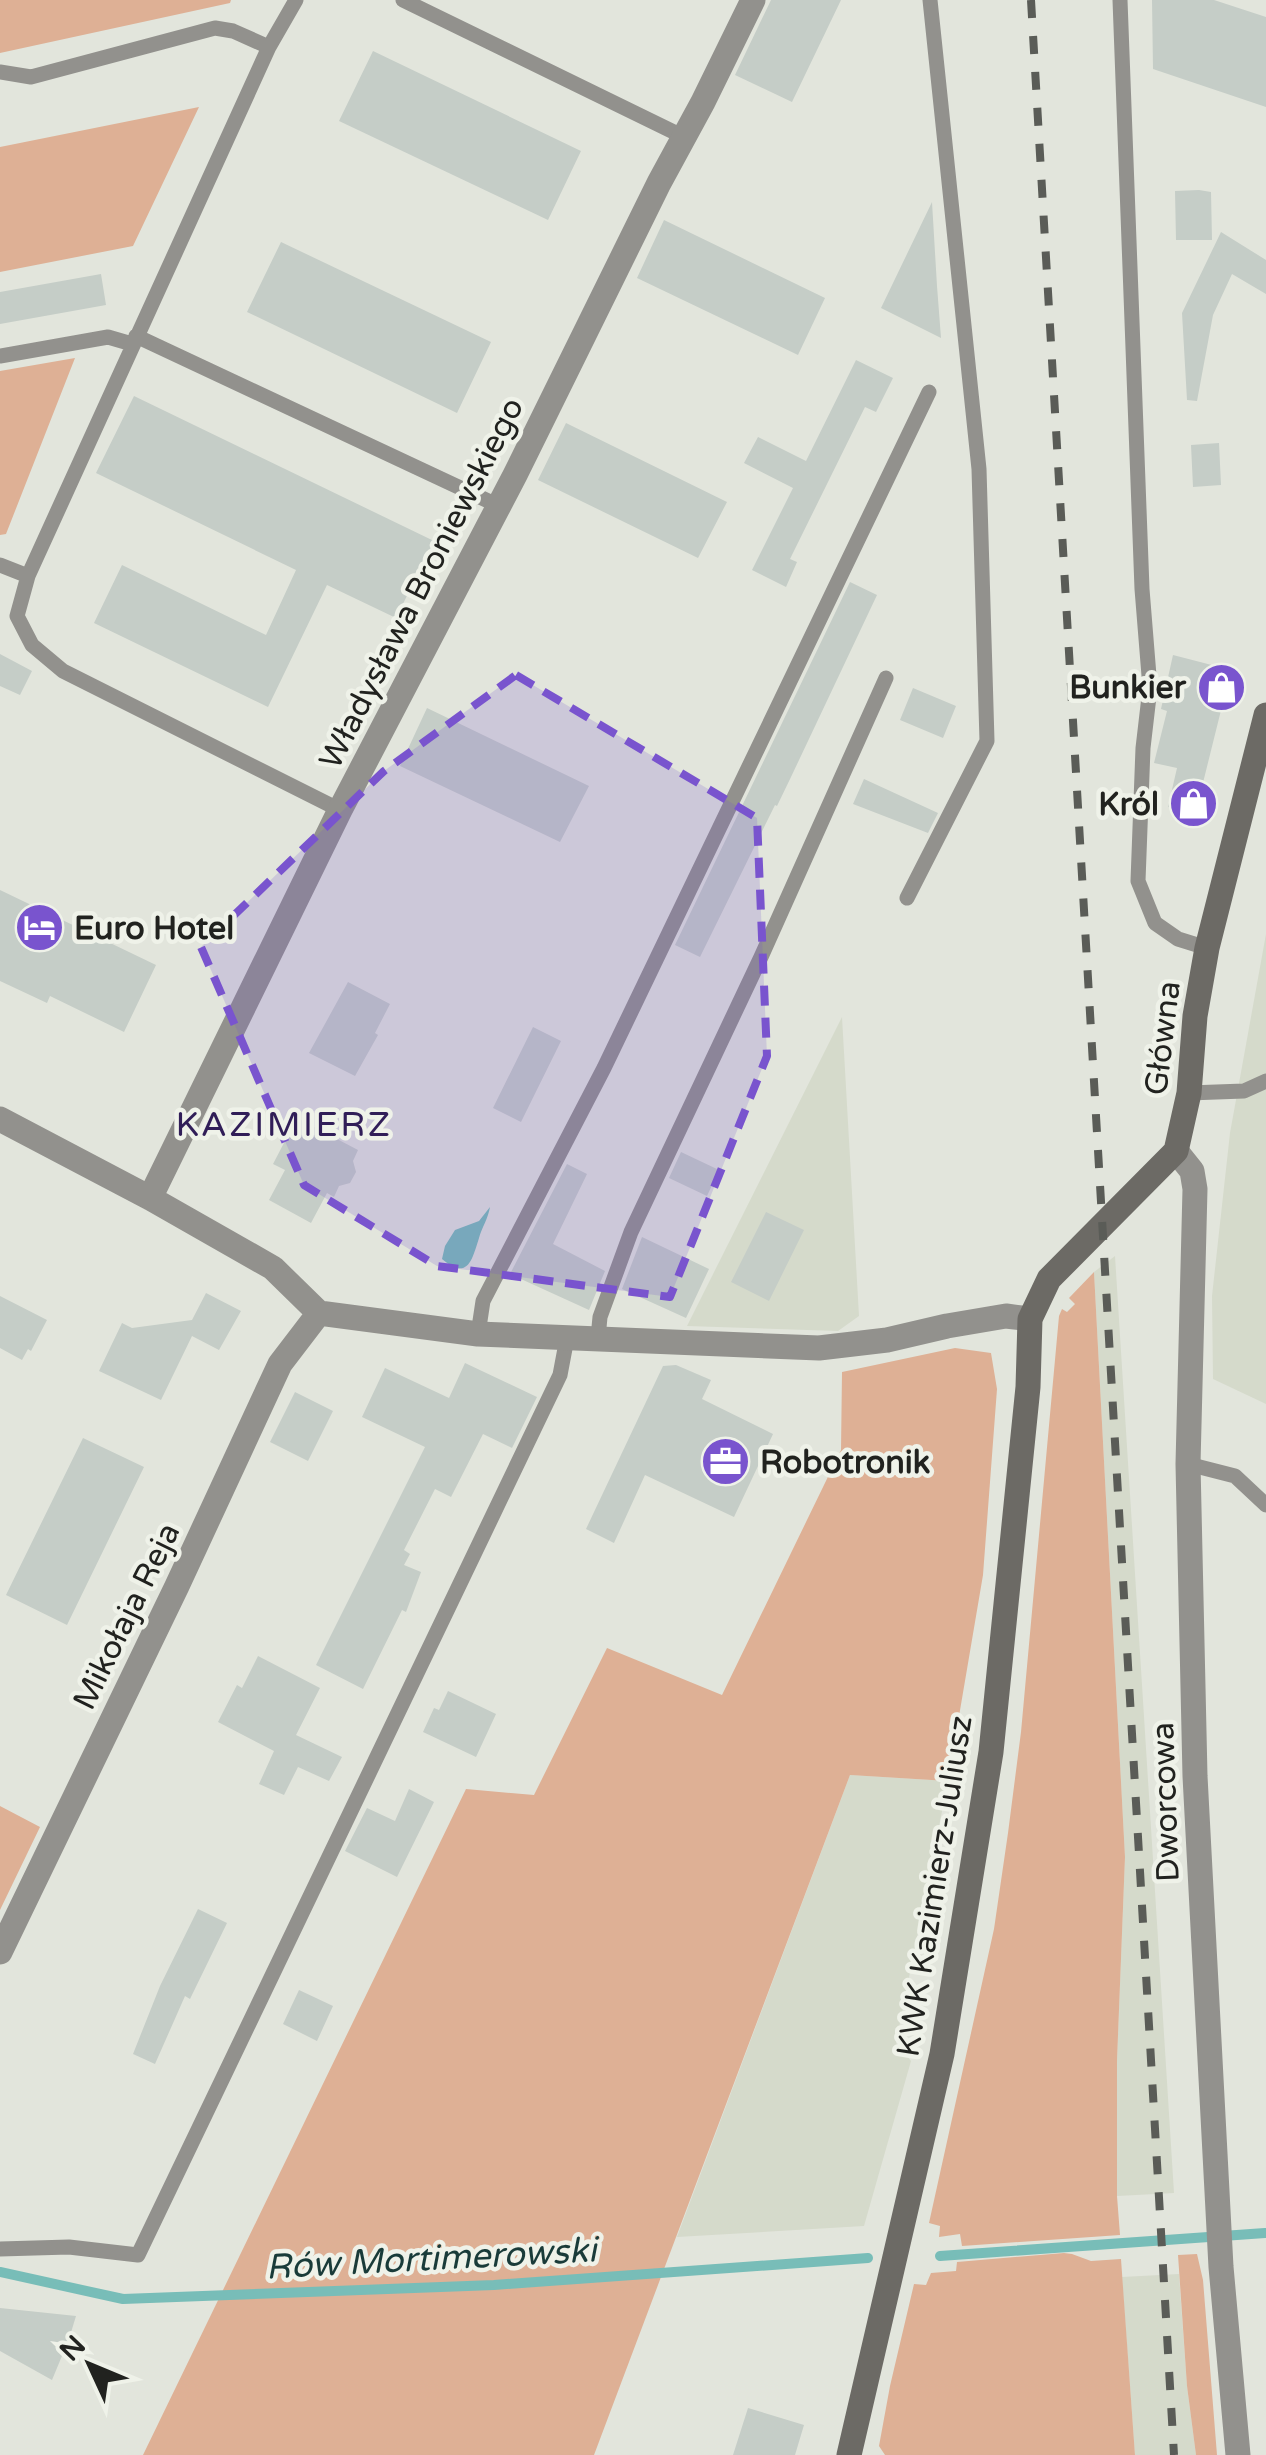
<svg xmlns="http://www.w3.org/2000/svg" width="1266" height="2455" font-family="'Varela Round',sans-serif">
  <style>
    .built { fill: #d5dacb }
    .green { fill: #deb095 }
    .water { fill: #78bdb8 }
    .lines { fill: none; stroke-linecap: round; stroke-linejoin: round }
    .stream { stroke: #78bdb8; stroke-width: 10 }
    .building { fill: #c5cdc7 }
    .lane { stroke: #92918d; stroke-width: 15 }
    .street { stroke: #92918d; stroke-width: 25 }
    .secondary { stroke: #6c6a65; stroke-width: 25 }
    .rail { stroke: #5a5c57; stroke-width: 8; stroke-dasharray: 18 18; stroke-linecap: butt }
    .marked { fill: #7954ce; fill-opacity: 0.2; stroke: #7954ce; stroke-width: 8; stroke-dasharray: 20 12; stroke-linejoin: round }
    .labels { text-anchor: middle; stroke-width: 9; stroke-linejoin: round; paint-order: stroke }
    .street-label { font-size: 32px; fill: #21221f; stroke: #eff2e9 }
    .poi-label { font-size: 32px; font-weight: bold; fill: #21221f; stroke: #eff2e9; text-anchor: end }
    .neighbourhood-label { font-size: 35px; letter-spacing: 2.5px; fill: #311e58; stroke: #eff2e9 }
    .water-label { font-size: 35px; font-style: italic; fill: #193b39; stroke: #eff2e9 }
  </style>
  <rect width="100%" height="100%" fill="#e2e5dc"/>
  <path class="built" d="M1266,934V1404L1213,1379L1212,1296L1230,1133Z
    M842,1017L859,1316L838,1331L687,1326Z
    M1115,1256L1174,2193L1117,2196V2061L1125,1857L1094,1272Z
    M850,1775L948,1781L896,2043L911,2061L864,2226L677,2237Z
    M1179,2274L1187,2386L1196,2455H1135L1122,2277Z"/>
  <path class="green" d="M0,0H231L230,3L0,53Z
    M199,107L133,246L0,272V147Z
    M75,358L6,534L0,535V371Z
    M1094,1272L1125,1857L1117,2061V2196L1120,2235L962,2246L960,2234L939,2237L940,2226L929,2223L994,1929L1008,1833L1021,1732L1059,1316L1062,1309L1067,1312L1075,1304L1069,1298Z
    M955,1348L991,1353L997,1389L983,1575L948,1781L850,1775L594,2455H143L466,1789L534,1795L607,1648L722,1695L841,1450L842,1372Z
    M0,1806L40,1827L0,1910Z
    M1064,2253L1072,2254L1091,2261L1121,2259L1135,2455H885L879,2446L890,2386L914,2284L926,2285L931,2273L956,2271L957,2262Z
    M1197,2254L1203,2280L1217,2455H1196L1187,2386L1178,2255Z"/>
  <path class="water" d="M490,1207C488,1219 482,1227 479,1238C472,1260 468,1281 442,1259L445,1246L455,1230L479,1221Z"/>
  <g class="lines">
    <path class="stream" d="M940,2256L1265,2233
      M0,2272L123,2299L494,2285L868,2258"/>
  </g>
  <path class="building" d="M771,0H841L792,102L735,75Z
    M1152,0H1214L1266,17V107L1153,69Z
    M373,51L581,151L548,220L339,121Z
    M1199,190L1211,192L1212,240H1176L1175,191Z
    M932,202L937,286L941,338L881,308Z
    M664,220L825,298L798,355L637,278Z
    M1221,232L1266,260V294L1232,274L1213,315L1197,401L1187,400L1182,313Z
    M281,242L491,342L457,413L247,312Z
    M101,274L106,305L0,324V292Z
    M856,360L893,378L876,412L865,407L790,559L797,562L786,587L752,570L793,488L744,463L758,437L806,461Z
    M134,396L434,541L396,618L327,585L268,707L94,623L122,565L266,635L296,570L96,473Z
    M566,423L727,502L698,558L538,480Z
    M1219,443L1221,485L1193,487L1191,445Z
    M850,582L877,595L791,777L777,806L775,805L700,957L675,945Z
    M0,654L32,671L20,695L0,686Z
    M1173,655L1231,670L1195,815L1168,807L1177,768L1154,763L1167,711L1161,709Z
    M913,688L956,706L943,738L900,720Z
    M427,708L589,786L560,842L400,766Z
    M864,779L938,813L928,833L853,804Z
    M0,890L156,965L124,1032L50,996L47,1003L0,981Z
    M348,982L390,1004L375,1033L378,1035L355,1076L309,1053Z
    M533,1027L561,1041L521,1122L493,1108Z
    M297,1118L358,1150L353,1161L356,1172L350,1183L339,1186L334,1197L327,1193L311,1223L269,1200L285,1170L273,1164Z
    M681,1152L719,1170L707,1196L669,1178Z
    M567,1164L587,1174L553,1244L605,1271L589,1310L510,1274Z
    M766,1212L804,1230L769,1301L731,1282Z
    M642,1237L709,1269L686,1318L622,1289Z
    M206,1293L241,1311L219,1350L192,1336L161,1400L99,1371L122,1323L132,1328L192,1320Z
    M0,1296L47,1320L31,1351L28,1349L22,1360L0,1348Z
    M465,1363L537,1397L512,1448L483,1434L451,1497L435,1489L404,1550L410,1554L404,1565L421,1572L406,1612L402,1610L363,1689L316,1665L425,1447L362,1417L385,1368L449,1398Z
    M676,1365L711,1380L702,1399L773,1434L734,1517L645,1475L614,1543L586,1529L663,1366Z
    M295,1392L333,1411L308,1461L270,1442Z
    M83,1438L144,1467L67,1625L6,1595Z
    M258,1656L320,1688L296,1735L342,1757L329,1781L298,1767L284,1795L259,1784L274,1751L218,1722L237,1685L242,1688Z
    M448,1691L496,1714L476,1757L423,1732L434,1708L439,1710Z
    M409,1789L434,1802L397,1877L345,1851L367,1808L395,1821Z
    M198,1909L227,1923L190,1999L185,1996L155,2064L133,2054L160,1986Z
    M299,1990L333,2006L317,2041L283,2024Z
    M0,2308L76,2316L69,2339L52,2380L0,2351Z
    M748,2408L804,2425L795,2455H733Z"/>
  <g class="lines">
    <path class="lane" d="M296,0L269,47L28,576L17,616L32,645L63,671L340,810
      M403,0L684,137
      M1120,0L1142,589L1150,688L1143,748L1138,881L1155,923L1178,939L1207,948
      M0,72L31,77L215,28L233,31L269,47
      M136,336L499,506
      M0,356L108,337L132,344
      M0,565L28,576
      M907,898L987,741L979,469L930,0
      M1189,1093L1244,1091L1266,1081
      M478,1334L483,1301L604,1068L929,392
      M598,1338L600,1317L631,1232L761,957L886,678
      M1188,1464L1235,1476L1266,1505
      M0,2249L69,2247L138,2255L560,1375L567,1338"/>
    <path class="street" d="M0,1119L150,1198L273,1268L319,1313L478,1334L819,1348L887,1340L947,1326L1006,1316L1030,1319
      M1176,1151L1192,1171L1195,1189L1188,1464L1195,1776L1221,2267L1238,2455
      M150,1198L340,810L515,475L659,183L703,102L753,0
      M0,1952L177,1586L280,1364L319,1313"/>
    <path class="secondary" d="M849,2455L942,2054L991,1752L1028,1387L1030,1319L1049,1279L1176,1151L1189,1093L1195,1016L1207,948L1266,715"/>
    <path class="rail" d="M1031,0L1174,2455"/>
  </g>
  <path class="marked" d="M516,675L757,818L767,1056L670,1297L437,1266L304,1185L201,947L384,771Z"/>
  <defs>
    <symbol id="shop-disc" viewBox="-11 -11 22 22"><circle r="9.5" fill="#7954ce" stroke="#eff2e9"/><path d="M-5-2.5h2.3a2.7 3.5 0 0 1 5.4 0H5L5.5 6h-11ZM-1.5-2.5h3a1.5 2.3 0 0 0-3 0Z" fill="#fff"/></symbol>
    <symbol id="hotel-disc" viewBox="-11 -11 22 22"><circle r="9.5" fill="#7954ce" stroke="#eff2e9"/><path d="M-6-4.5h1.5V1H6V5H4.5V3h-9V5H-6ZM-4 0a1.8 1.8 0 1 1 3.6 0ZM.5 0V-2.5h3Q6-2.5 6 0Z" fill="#fff"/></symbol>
    <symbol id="office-disc" viewBox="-11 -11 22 22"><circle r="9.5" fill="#7954ce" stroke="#eff2e9"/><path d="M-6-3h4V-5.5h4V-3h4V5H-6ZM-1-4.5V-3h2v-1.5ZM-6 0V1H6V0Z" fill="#fff"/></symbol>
  </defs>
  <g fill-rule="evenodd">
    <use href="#shop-disc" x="1194" y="660" width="55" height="55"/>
    <use href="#shop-disc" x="1166" y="776" width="55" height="55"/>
    <use href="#hotel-disc" x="12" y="900" width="55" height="55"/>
    <use href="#office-disc" x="698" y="1434" width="55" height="55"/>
  </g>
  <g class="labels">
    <g class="street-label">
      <text transform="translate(421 583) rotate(-63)" y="11">Władysława Broniewskiego</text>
      <text transform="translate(1162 1038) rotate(-83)" y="11">Główna</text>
      <text transform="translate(126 1616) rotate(-64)" y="11">Mikołaja Reja</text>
      <text transform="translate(1165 1802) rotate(-92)" y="11">Dworcowa</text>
      <text transform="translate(934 1886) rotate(-81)" y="11">KWK Kazimierz-Juliusz</text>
    </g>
    <g class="poi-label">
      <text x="1186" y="698">Bunkier</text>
      <text x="1159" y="815">Król</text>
      <text x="74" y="939" text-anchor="start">Euro Hotel</text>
      <text x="760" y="1473" text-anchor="start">Robotronik</text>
    </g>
    <g class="neighbourhood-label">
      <text x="284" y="1136">KAZIMIERZ</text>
    </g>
    <g class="water-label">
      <text transform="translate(431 2258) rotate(-3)" y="12">Rów Mortimerowski</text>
    </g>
  </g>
  <g transform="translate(90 2365) rotate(314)" stroke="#eff2e9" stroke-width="8" paint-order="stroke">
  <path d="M0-8L18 38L0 25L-18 38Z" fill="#21221f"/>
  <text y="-15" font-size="28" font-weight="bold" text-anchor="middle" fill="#21221f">N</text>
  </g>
</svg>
